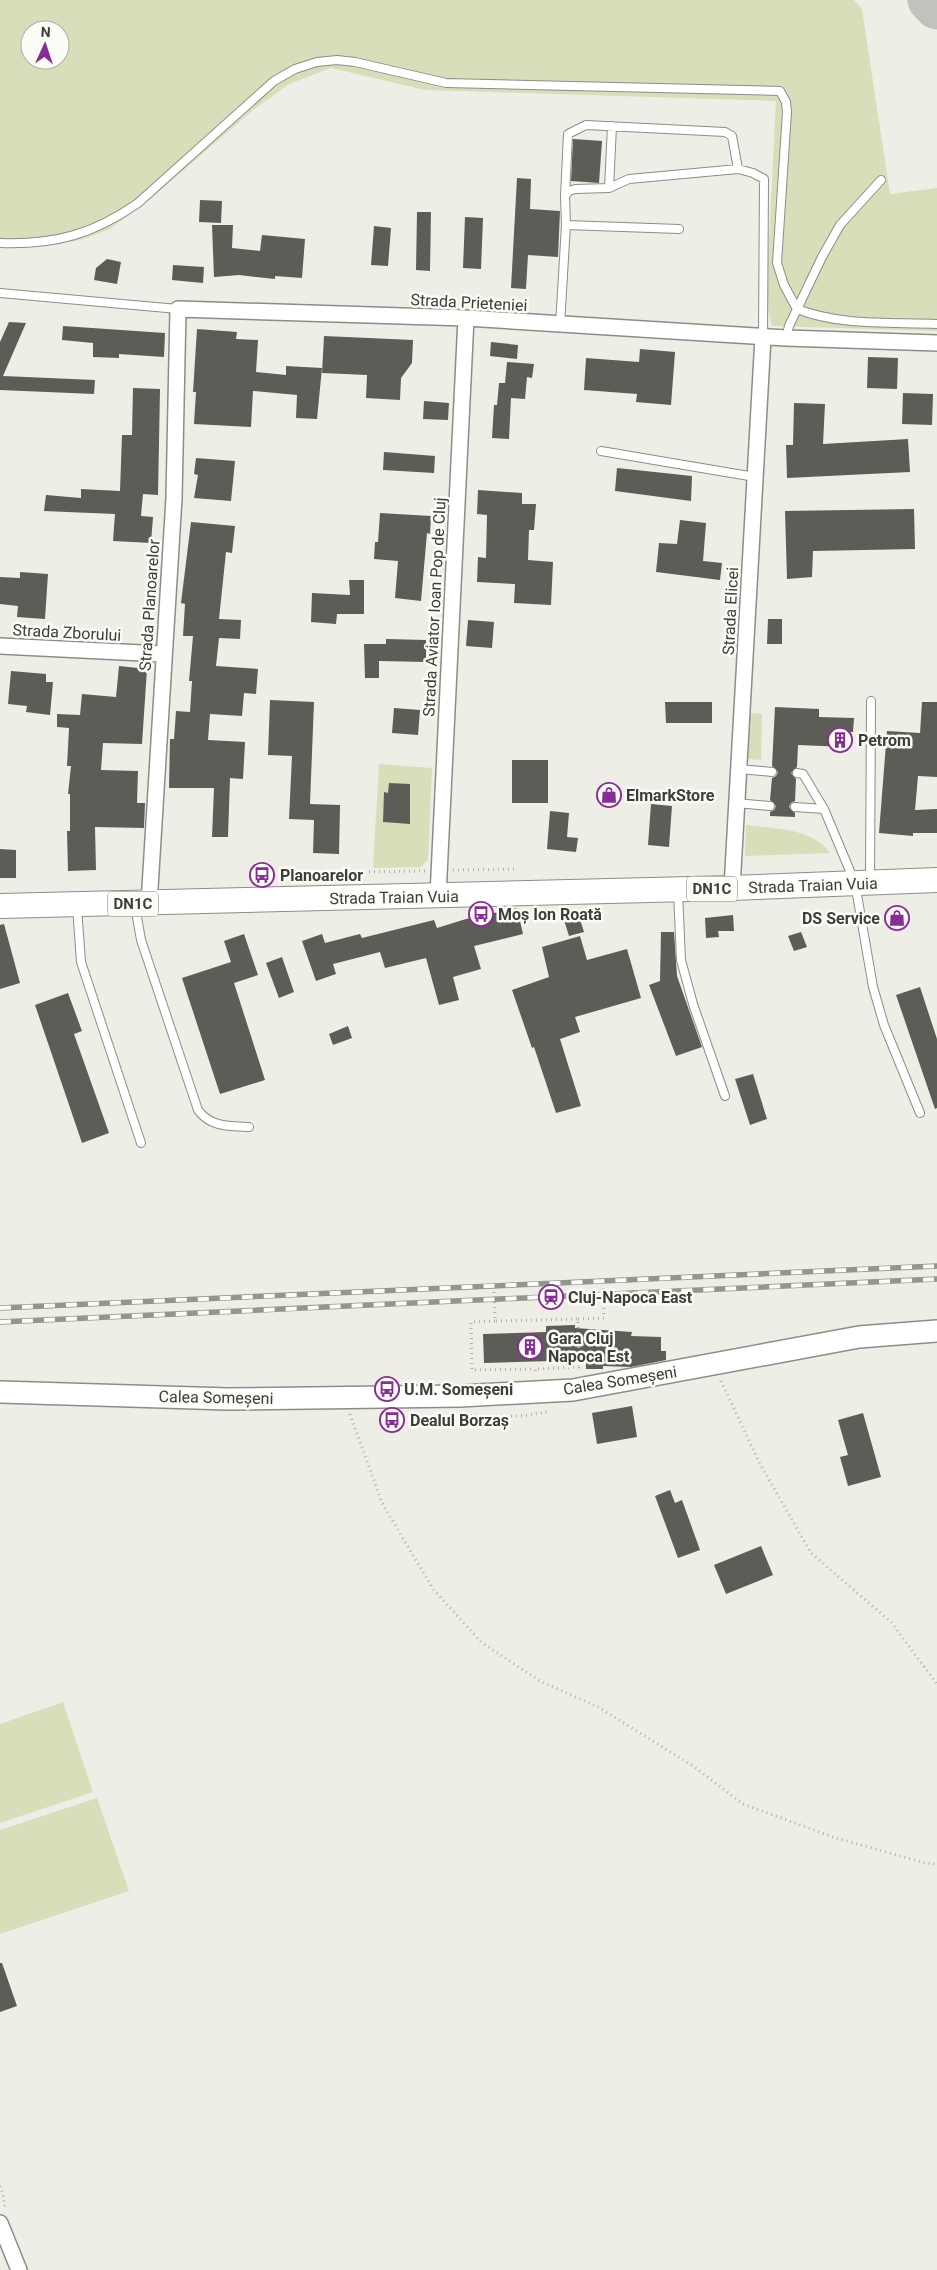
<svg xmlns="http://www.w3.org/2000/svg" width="937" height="2270" font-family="Roboto,sans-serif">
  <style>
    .green { fill: #daddb9; fill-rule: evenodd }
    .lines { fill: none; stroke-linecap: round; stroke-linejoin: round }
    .taxiway { stroke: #c2c2bc; stroke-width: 45 }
    .building { fill: #5d5d58 }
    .lane-casing { stroke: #8d8d87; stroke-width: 10 }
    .street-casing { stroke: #8d8d87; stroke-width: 18 }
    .secondary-casing { stroke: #8d8d87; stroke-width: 24 }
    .primary-casing { stroke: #8d8d87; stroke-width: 26 }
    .path { stroke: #b1b1ac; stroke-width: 3; stroke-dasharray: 1 4; stroke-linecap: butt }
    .lane { stroke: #fff; stroke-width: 8 }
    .street { stroke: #fff; stroke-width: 15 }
    .secondary { stroke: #fff; stroke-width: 21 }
    .primary { stroke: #fff; stroke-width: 24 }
    .rail-casing { stroke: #959590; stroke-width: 5.5 }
    .rail { stroke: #fbfcf5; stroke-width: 4; stroke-dasharray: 11; stroke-linecap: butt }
    .labels { text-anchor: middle; stroke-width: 5; stroke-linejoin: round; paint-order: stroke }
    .shield { fill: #fbfcf5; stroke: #767672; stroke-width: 1 }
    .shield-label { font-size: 15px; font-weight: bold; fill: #3d3d3a }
    .street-label { font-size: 16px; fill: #3d3d3a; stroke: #fbfcf5 }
    .poi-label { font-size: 16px; font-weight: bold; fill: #3d3d3a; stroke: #fbfcf5; text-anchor: start }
  </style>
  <rect width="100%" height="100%" fill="#eeeee7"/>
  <path class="green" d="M0,0H854L862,9L890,194L937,188V331L772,326L766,302L776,101L425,90L331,68L289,84L252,111L156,194L110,229L81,240L24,248L0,246ZM30,30H60V60H30Z
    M749,713L762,714L761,760L748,759Z
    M379,764L432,768L428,859L421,867L373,868Z
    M746,825C775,829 812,828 830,853L745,856Z
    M63,1702L93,1792L0,1823V1724Z
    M97,1798L129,1891L0,1934V1830Z"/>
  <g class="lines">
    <path class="taxiway" d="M930,0L937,7"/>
  </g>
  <path class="building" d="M573,139L602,141L599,183L571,181Z
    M517,178L531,179L530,209L560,211L558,257L528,255L526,289L511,288Z
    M200,200L222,201L221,223L199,222Z
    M417,212H431L430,271L416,270Z
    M465,217L483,218L481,269L463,268Z
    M212,225H233L232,248L260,251L262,235L305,239L302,278L275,276V279L239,275L214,277Z
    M374,226L391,228L388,266L371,265Z
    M107,259L121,262L117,284L94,280L96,268Z
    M173,265L204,267L203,283L172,280Z
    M9,322L26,323L3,376L95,380L94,394L0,390V342Z
    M63,326L165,333L164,357L119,354V358L93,357V343L62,340Z
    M197,329L237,332L236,339L258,340L256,372L286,375V366L322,368L317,419L296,418L297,395L253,391L251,427L194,424L196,392H193Z
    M324,336L413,340L412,363L401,378L400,400L366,398L367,375L322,373Z
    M491,342L518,345L517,359L490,356Z
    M640,349L675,352L671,405L636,402L637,394L584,390L586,358L639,362Z
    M868,357L898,358L897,389L867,388Z
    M507,362L534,364L532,378L527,377L525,399L511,398L509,439L492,438L494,405H497L499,383H505Z
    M133,388L160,389L158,495L143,494L141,516L153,517L151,543L113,541L115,514L44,511L46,495L81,498V489L120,491L122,435H132Z
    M903,393L933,394L932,425L902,424Z
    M424,401L449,403L448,420L423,419Z
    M794,403L825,404L823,444L908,439L910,472L787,478L786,445H793Z
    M384,452L435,456L434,473L383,470Z
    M196,458L235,461L231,501L194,498L198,475L194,474Z
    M617,468L692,476L691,501L615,491Z
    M478,490L522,493V504H536L534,530H529L528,560L553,562L551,605L514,603L515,584L477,582L478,557L486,558L487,515L477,514Z
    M914,509L915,549L813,551L812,577L787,579L785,511Z
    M380,513L431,516L430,534L427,533L421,601L395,598L398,561L374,559L375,542H378Z
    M680,520L706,523L703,561L722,563L720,580L656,572L659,543L677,544Z
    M191,522L235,526L232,553L226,552L219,619L241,620L240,639L219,638L216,666L258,669L256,694L244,693L242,716L210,714L208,740L245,742L243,779L230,778L228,837H212L214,788H169L170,739H174L176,711L190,712L192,681H189L193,636H183L185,604L181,603Z
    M20,572L48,574L45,619L17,617L18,606L0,604V577L20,578Z
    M349,580H364V614H337L336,624L311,622L312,593L350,595Z
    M768,619H782V644H767Z
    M468,620L494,622L492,648L466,646Z
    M386,639L426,640V662L379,661V678H365L364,644H386Z
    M119,666L147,669L142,744L103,743L101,770L138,771L137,803H145L144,828L95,827L96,870L68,871L67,831H70V794H68L71,766H67L69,728L57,727V714L80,715L82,694L116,697Z
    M11,671L46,674V682H53L50,715L26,712L27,706L8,704Z
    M270,700L314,702L310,804L340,805L339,854L313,853L314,820L289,819L292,756L268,755Z
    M665,702H712V723H666Z
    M922,702H937V777L918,776L915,810L937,809V833H913V836L879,833L887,731L920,733Z
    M775,707L819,709V717L854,718L853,732H848L847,747L798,745L797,767L791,773L796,779L795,801L791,803L789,807L795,813V817L770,816V812L774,810L776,806L770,800L772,778L776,776L778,772L772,766Z
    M394,708L420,710L418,735L392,733Z
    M512,760H548V803H512Z
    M389,783L410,784V824L383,822L384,792L388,793Z
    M651,804L672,806L669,847L648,845Z
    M550,811L569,813L567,837L578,838L576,852L547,849Z
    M0,849L16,850V878H0Z
    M517,908L523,934L474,946L481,969L453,977L459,1000L439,1005L426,958L385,968L380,952L333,964L336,974L316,981L302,941L322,934L325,943L360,934L362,938L434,920L437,928L466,919Z
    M733,915L734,931H718L719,937L706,938L705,918Z
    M579,916L584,932L569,936L564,920Z
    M4,924L20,983L0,989V925Z
    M661,932H674L677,976L702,1047L676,1056L649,985L660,981Z
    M801,932L807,947L794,951L788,936Z
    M244,934L258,975L234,983L265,1080L220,1094L182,978L231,962L224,941Z
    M580,936L587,960L627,949L641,998L575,1017L580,1032L560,1039L581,1106L556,1113L534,1047L532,1048L512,990L549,977L542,947Z
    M282,957L294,992L279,998L266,963Z
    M920,987L937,1039V1108L935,1109L896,995Z
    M68,993L82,1031L74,1034L109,1133L82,1143L35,1005Z
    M348,1026L352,1038L333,1045L329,1034Z
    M753,1074L767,1119L750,1125L735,1079Z
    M575,1325V1328L632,1332L631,1336L661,1337V1351H666V1360L631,1367L603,1366V1369H586V1360L484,1363L483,1334L546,1332V1326Z
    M632,1406L637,1437L597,1444L592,1413Z
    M863,1413L881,1477L848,1486L840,1457L848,1455L838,1420Z
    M670,1490L675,1503L682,1500L700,1550L678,1558L655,1496Z
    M761,1546L773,1575L726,1594L714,1565Z
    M0,1963H2L17,2006L0,2012Z"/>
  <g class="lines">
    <defs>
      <path id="lane" d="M609,188L612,126
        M565,196L568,134L586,125L725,132L732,136L738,169
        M566,225L679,229
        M0,243C55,245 94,234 138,203L274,81L295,69L317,62L337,60L355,62L446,83L780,91L786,102L787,112L777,263L784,285L797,309C840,326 891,322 937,324
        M0,293L178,309
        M560,325L566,225L565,196L569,191L575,189L609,188L629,179L738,169L753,173L764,179L763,337
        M786,338L789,326L822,257L840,225L881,180
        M601,451L755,477
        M739,769L772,772
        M797,773L803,774L824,809L855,883L873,987L884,1025L920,1113
        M736,803L770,806
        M795,807L824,809
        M870,881L871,701
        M678,892L681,960L693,1004L725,1096
        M135,906L141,940L198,1110C210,1127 229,1126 249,1127
        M77,907L81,962L141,1143"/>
      <path id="street" d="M0,646L163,654
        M732,888L763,337
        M438,896L466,318
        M149,904L174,498L178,309L466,318L786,338L937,343
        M0,2223L19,2270"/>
      <path id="secondary" d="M0,1392L228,1399L460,1396L573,1390L859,1337L937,1331"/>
      <path id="primary" d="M0,906L732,888L937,880"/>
    </defs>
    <use href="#lane" class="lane-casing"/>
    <use href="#street" class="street-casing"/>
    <use href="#secondary" class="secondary-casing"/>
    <use href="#primary" class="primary-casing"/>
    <path class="path" d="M453,870L518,869
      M289,873L425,871
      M494,1292L495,1321L578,1319L579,1367L535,1369L536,1374
      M578,1319L604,1318L603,1288
      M495,1321L471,1322L472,1370L535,1369
      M721,1381L759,1462L811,1553L891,1622L937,1684
      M350,1414L382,1503L433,1589L481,1642L540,1681L598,1707L693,1766L743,1804L833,1837L925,1863L937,1864
      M461,1416H521L547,1412
      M0,2186L3,2194L5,2209"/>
    <use href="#lane" class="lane"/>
    <use href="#street" class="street"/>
    <use href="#secondary" class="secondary"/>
    <use href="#primary" class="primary"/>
    <defs>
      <path id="rail" d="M0,1308L937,1266
        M0,1322L937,1279"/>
    </defs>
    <use href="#rail" class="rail-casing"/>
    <use href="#rail" class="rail"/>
  </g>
  <defs>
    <symbol id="building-ring" viewBox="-11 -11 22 22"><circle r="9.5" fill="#fbfcf5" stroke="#882c97" stroke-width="1.5"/><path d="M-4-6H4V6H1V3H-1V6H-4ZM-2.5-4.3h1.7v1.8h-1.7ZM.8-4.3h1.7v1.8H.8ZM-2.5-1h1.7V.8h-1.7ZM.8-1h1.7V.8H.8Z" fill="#882c97"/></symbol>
    <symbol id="shop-ring" viewBox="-11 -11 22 22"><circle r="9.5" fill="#fbfcf5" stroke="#882c97" stroke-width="1.5"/><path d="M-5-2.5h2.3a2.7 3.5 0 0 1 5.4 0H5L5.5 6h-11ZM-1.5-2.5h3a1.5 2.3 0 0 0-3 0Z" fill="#882c97"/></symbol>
    <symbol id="bus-ring" viewBox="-11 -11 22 22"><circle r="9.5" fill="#fbfcf5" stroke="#882c97" stroke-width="1.5"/><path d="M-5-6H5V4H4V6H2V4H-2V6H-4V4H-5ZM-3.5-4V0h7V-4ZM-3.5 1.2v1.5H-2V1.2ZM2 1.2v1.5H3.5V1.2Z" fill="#882c97"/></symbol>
    <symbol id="station-ring" viewBox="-11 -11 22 22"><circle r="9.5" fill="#fbfcf5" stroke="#882c97" stroke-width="1.5"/><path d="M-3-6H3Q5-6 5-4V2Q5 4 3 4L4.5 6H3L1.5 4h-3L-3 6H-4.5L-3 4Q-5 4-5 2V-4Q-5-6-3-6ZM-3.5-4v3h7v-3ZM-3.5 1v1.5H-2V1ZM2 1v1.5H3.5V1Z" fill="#882c97"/></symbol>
  </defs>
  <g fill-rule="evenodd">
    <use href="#building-ring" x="826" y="726" width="28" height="28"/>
    <use href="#shop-ring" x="595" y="781" width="28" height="28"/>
    <use href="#bus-ring" x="248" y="861" width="28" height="28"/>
    <use href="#bus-ring" x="467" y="900" width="28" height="28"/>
    <use href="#shop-ring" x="883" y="904" width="28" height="28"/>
    <use href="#station-ring" x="537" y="1283" width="28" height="28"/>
    <use href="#building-ring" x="516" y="1333" width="28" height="28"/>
    <use href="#bus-ring" x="373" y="1375" width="28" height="28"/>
    <use href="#bus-ring" x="378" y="1406" width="28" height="28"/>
  </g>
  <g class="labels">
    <g class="shield">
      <rect x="687" y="876.5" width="50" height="25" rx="4"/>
      <rect x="108" y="891.5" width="50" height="25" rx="4"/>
    </g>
    <g class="shield-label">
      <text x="712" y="894">DN1C</text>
      <text x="133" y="909">DN1C</text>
    </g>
    <g class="street-label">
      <text transform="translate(469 302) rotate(3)" y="6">Strada Prieteniei</text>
      <text transform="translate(149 605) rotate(-86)" y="6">Strada Planoarelor</text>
      <text transform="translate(434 607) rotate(-87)" y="6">Strada Aviator Ioan Pop de Cluj</text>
      <text transform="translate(730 611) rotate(-87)" y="6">Strada Elicei</text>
      <text transform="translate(67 632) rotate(3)" y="6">Strada Zborului</text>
      <text transform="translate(813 885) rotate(-2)" y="6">Strada Traian Vuia</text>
      <text transform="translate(394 897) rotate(-1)" y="6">Strada Traian Vuia</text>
      <text transform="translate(620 1380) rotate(-9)" y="6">Calea Someșeni</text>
      <text transform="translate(216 1397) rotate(1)" y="6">Calea Someșeni</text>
    </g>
    <g class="poi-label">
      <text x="858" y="746">Petrom</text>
      <text x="626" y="801">ElmarkStore</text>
      <text x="280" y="881">Planoarelor</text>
      <text x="498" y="920">Moș Ion Roată</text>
      <text x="880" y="924" text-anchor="end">DS Service</text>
      <text x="568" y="1303">Cluj-Napoca East</text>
      <text x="548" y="1344">Gara Cluj<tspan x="548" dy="18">Napoca Est</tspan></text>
      <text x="404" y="1395">U.M. Someșeni</text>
      <text x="410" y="1426">Dealul Borzaș</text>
    </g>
  </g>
  <g transform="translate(45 45) rotate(3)"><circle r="24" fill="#fbfcf5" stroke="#afb0aa"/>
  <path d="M0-4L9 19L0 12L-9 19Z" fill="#882c97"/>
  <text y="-8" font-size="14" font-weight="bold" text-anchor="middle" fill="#3d3d3a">N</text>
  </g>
</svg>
